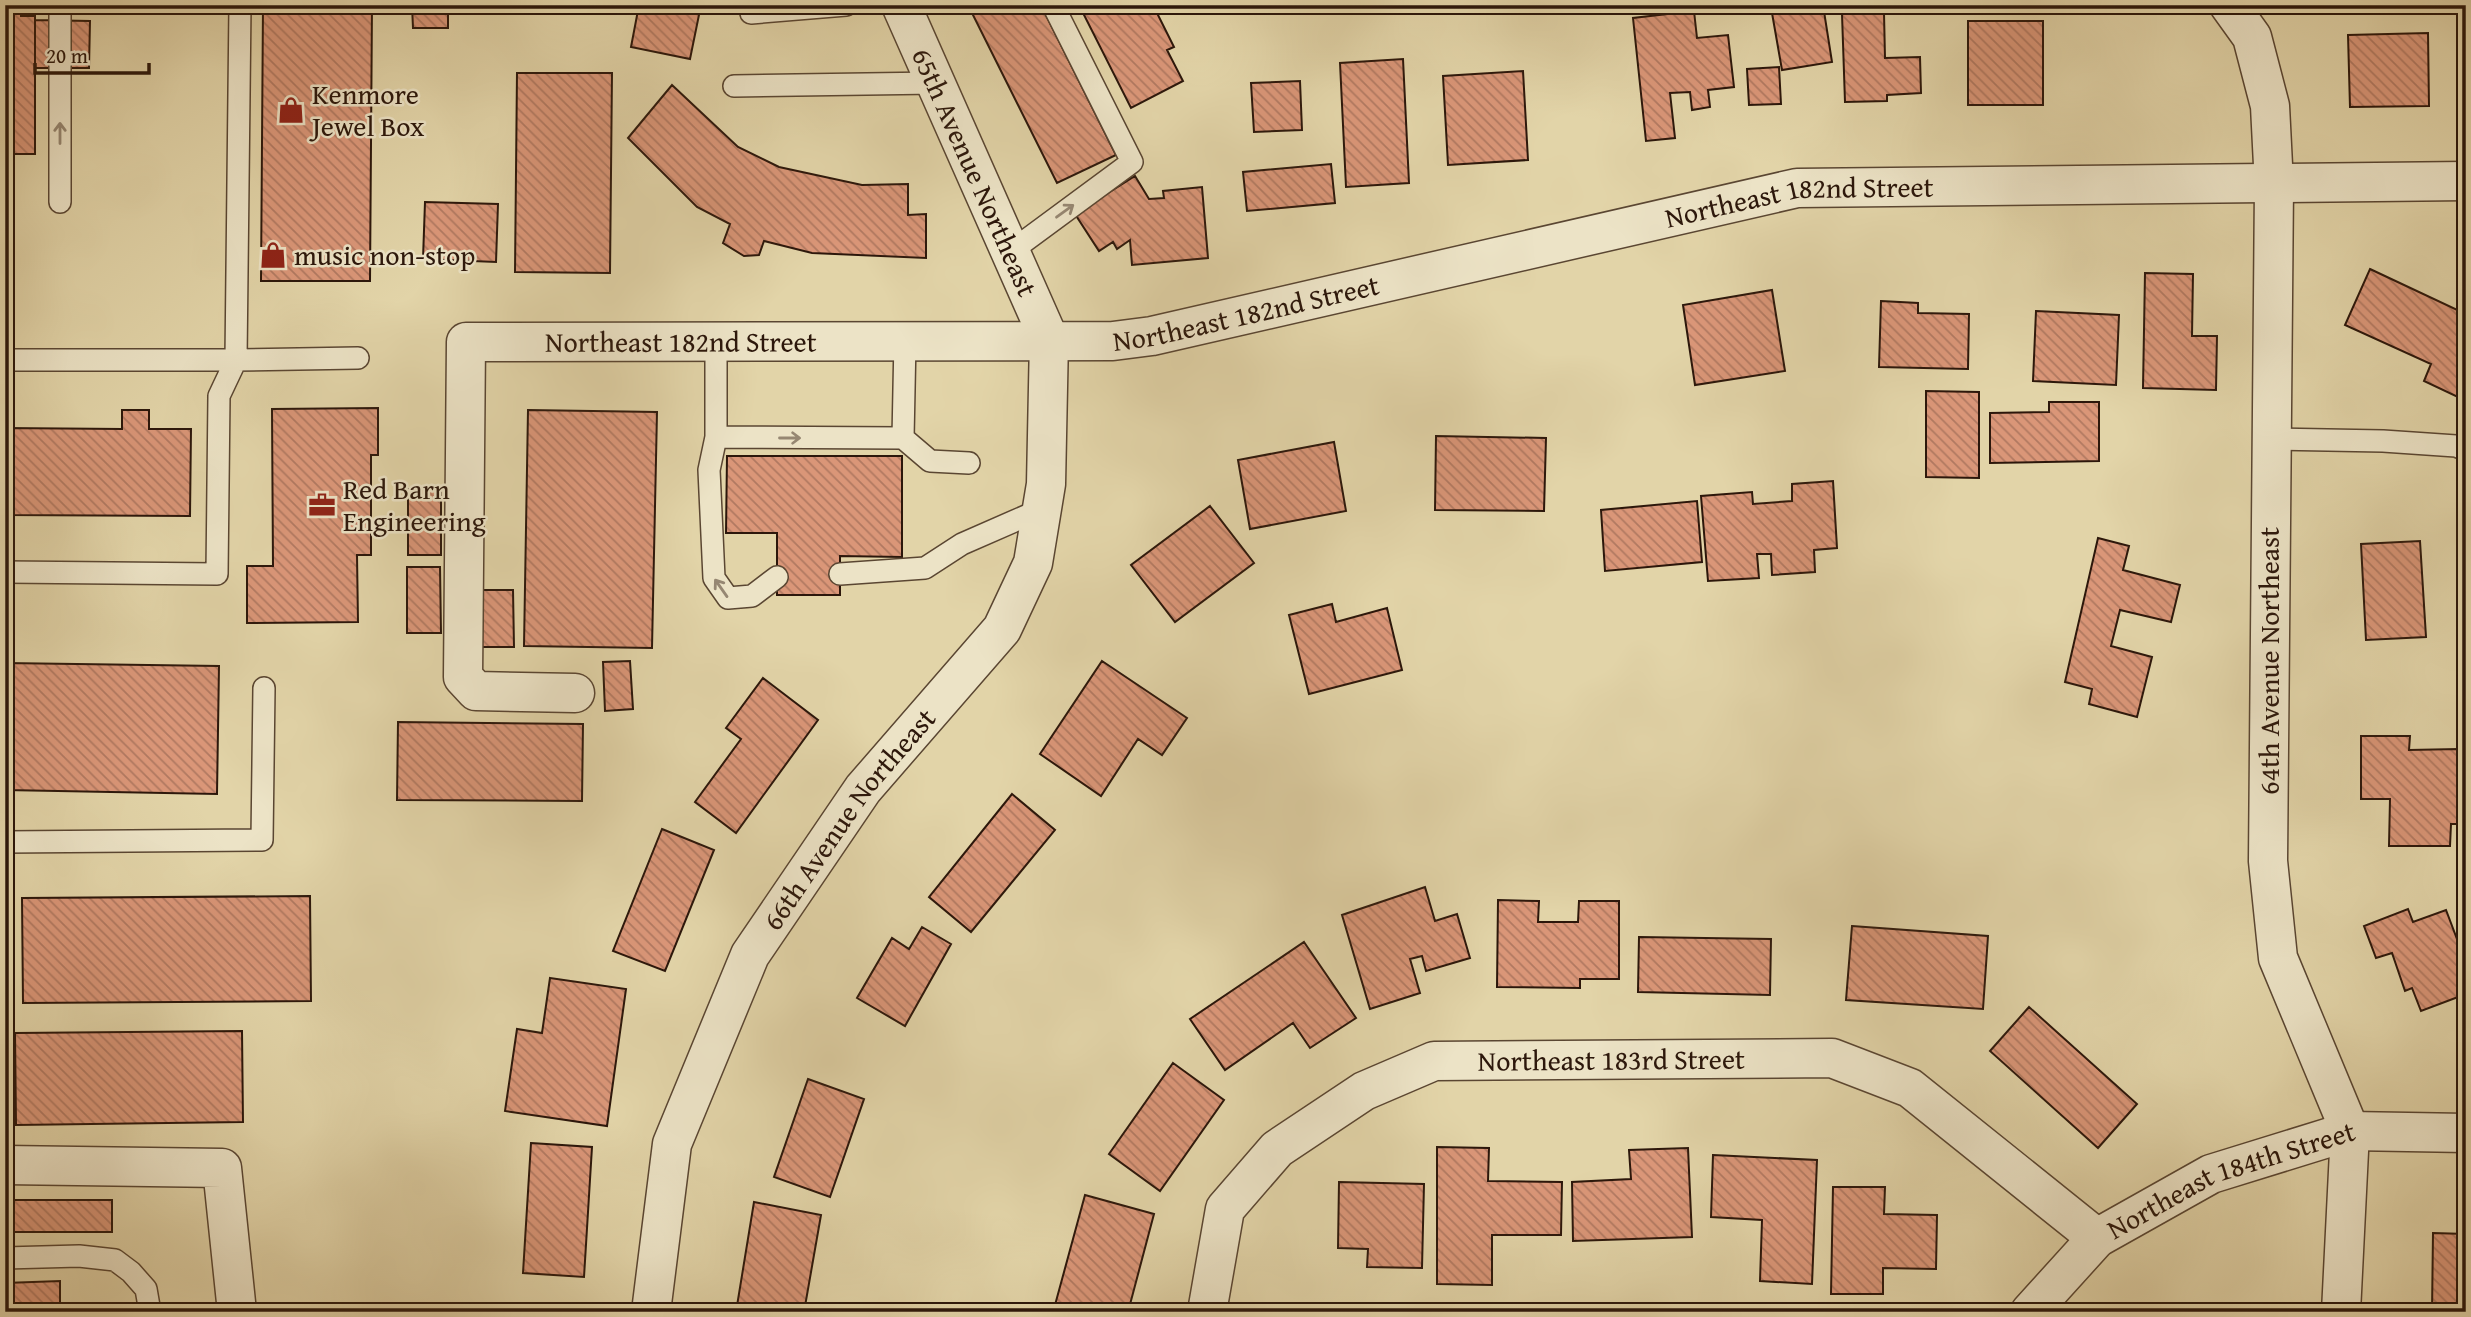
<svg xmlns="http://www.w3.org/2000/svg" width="2471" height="1317" font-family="'Gentium Book Plus',serif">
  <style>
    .building { fill: url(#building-back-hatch); stroke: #2c170b; stroke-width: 2 }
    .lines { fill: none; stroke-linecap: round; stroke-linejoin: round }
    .lane-casing { stroke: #5a4632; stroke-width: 24 }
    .street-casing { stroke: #5a4632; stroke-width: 41 }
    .lane { stroke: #ece3c6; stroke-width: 21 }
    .street { stroke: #ece3c6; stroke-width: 38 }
    .oneway { stroke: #968772 }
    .labels { text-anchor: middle; stroke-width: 5; stroke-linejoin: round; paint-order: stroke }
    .poi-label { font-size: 28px; fill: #2c170b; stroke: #ece3c6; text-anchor: start }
    .street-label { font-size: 28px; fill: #2c170b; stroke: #ece3c6 }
  </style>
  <defs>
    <pattern id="building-back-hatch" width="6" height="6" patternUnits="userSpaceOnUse" patternTransform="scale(1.75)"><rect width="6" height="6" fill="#da9678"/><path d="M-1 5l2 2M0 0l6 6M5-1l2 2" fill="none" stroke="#b17961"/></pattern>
  </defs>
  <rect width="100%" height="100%" fill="#e2d4a8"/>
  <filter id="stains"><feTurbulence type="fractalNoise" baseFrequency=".00286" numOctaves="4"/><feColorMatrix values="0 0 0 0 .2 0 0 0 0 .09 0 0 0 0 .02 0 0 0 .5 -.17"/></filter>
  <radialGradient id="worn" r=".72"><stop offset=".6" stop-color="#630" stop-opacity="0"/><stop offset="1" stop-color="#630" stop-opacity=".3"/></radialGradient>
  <path class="building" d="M5,5H21V16H35V154H5Z
    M263,5H372L370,281H261Z
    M412,5H448V28H413Z
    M639,5H701L690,59L631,47Z
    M968,5H1041L1116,155L1057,183Z
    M1079,5H1153L1174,47L1167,50L1183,81L1131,108Z
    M1817,5H1823L1832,62L1782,70L1772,13Z
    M1694,11L1697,38L1728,35L1734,87L1708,90L1710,107L1692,110L1690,92L1670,93L1675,138L1646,141L1633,18Z
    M1884,13L1885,58L1920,57L1921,93L1887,95V101L1845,102L1842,14Z
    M35,20L90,21L89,68H35Z
    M1968,21H2043V105H1968Z
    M2428,33L2429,106L2350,107L2348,35Z
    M1403,59L1409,183L1346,187L1340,63Z
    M1779,67L1781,104L1749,105L1747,69Z
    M1523,71L1528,160L1448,165L1443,76Z
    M517,73H612L610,273L515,272Z
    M1300,81L1302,130L1254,132L1251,83Z
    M672,85L738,147L779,167L862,185L908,184V215L926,214V258L812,253L764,241L759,255L744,256L723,243L730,224L697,207L628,138Z
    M1331,164L1335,203L1247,211L1243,172Z
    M1135,176L1149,199L1164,198L1163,191L1202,187L1208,258L1132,265L1130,240L1117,249L1113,242L1099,251L1075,214Z
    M425,202L498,204L496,262L423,259Z
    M2370,269L2466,314L2462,329L2466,331V391L2462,399L2424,381L2431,364L2345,325Z
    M2145,273L2193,274L2192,336H2217L2216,390L2143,388Z
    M1772,290L1785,371L1695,385L1683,305Z
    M1881,301L1918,303V313L1969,314L1968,369L1879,367Z
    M2036,311L2119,315L2116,385L2033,381Z
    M1926,391L1979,392V478L1926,477Z
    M2049,402H2099V461L1990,463V413L2049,412Z
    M378,408V455H371V555H357L358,622L247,623V566H273L272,409Z
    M122,410H149V429H191L190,516L5,515V428L122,429Z
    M528,410L657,412L652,648L524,646Z
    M1436,436L1546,438L1544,511L1435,510Z
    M1334,442L1346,511L1250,529L1238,460Z
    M727,456H902V557L840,556V595H777V533H726Z
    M1833,481L1837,548L1814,550L1815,572L1772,575L1771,554H1757L1759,578L1708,581L1701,496L1752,492L1753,504L1792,501V484Z
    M408,489H441V555H408Z
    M1697,501L1702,562L1605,571L1601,510Z
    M1210,506L1254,563L1175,622L1131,565Z
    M2098,538L2129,546L2123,570L2180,585L2171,622L2120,610L2111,646L2152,657L2137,717L2089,704L2092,689L2065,682Z
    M2420,541L2426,637L2366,640L2361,544Z
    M407,567H440L441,633H407Z
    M482,590H513L514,647H482Z
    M1332,604L1336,622L1387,608L1402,670L1309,694L1289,615Z
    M630,661L633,709L605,711L603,662Z
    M1102,661L1187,718L1162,755L1138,739L1101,796L1040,754Z
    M5,663L219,666L217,794L5,790Z
    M763,678L818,720L736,833L695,802L741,739L726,728Z
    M398,722L583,724L582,801L397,800Z
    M2361,736H2410L2409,750L2458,749L2459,824H2451L2450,846H2389L2390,799H2361Z
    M1012,794L1055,830L971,932L929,897Z
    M662,829L714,850L665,971L613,951Z
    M1425,887L1435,921L1457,914L1470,958L1426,971L1422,956L1410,959L1420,993L1370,1009L1342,915Z
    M310,896L311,1001L23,1003L22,898Z
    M1498,900L1539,901L1538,922H1578L1579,901H1619V979H1580V988L1497,987Z
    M2408,909L2413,922L2446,910L2466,963V994L2421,1011L2412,988L2405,991L2392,953L2376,958L2364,926Z
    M1852,926L1988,936L1983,1009L1846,1000Z
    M922,927L951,944L905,1026L857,998L892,938L909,949Z
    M1639,937L1771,939L1770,995L1638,992Z
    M1304,942L1356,1018L1310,1048L1293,1023L1225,1070L1190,1019Z
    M550,978L626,989L607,1126L505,1111L517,1029L542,1033Z
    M2029,1007L2137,1104L2098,1148L1990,1051Z
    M242,1031L243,1122L16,1125L15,1033Z
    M1173,1063L1224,1100L1160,1191L1109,1154Z
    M808,1079L864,1099L830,1197L774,1177Z
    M531,1143L592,1147L584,1277L523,1273Z
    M1437,1147L1489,1148L1488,1181L1562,1182L1561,1235H1492V1285L1437,1284Z
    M1688,1148L1692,1237L1573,1241L1572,1182L1631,1179L1629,1150Z
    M1713,1155L1817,1160L1812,1284L1760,1281L1762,1220L1711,1217Z
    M1339,1182L1424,1184L1422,1268L1367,1267L1368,1249L1338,1248Z
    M1833,1187H1885L1884,1214L1937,1215L1936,1269L1883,1268V1294H1831Z
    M1085,1195L1154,1214L1128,1312H1079L1055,1305Z
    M14,1200H112V1232H14Z
    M754,1202L821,1215L804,1312H736Z
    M2433,1233L2466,1234V1312H2432Z
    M60,1281V1310L5,1311V1283Z
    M503,1304L545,1312H502Z"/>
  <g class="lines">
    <defs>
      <path id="lane" d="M751,13L846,5
        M734,86L936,83
        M60,202V5
        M1010,252L1132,162L1053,5
        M905,340L903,438L930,461L969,463
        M5,360H236L240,5
        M716,437V341
        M2271,439L2383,441L2456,446L2466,450
        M5,572L217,574L219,396L236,360L358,358
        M840,574L925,568L962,544L1042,509
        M777,577L752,596L728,598L714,578L709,470L716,437L903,438
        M5,842L262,840L264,688
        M5,1258L79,1256L115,1260L131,1272L146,1289L150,1312"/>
      <g id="street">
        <path d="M2229,5L2252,37L2270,106L2274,185L2268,861L2278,958L2350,1131L2341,1312"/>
        <path id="s1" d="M575,693L476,691L463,677L466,342L1113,341L1152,336L1797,188L2466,181"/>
        <path d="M5,1165L222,1168L237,1312"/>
        <path id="s2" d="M651,1312L672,1144L750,955L863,789L1002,629L1033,563L1046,484L1049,339L901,5"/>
        <path id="s3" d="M1207,1312L1225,1209L1277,1149L1364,1091L1434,1061L1832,1058L1910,1088L2097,1238"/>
        <path id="s4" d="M2030,1312L2097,1238L2211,1174L2350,1131L2466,1133"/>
      </g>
    </defs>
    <use href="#lane" class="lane-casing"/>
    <use href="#street" class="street-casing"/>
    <use href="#lane" class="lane"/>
    <use href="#street" class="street"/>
  </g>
  <defs><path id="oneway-shaft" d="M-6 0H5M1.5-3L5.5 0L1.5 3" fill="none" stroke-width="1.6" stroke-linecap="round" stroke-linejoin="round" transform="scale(1.75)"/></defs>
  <g class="oneway">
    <use href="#oneway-shaft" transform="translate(60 133) rotate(-90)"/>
    <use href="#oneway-shaft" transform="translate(1065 211) rotate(-36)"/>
    <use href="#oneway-shaft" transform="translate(790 438)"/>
    <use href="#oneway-shaft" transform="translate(721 588) rotate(-125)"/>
  </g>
  <defs>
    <symbol id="shop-bare" viewBox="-9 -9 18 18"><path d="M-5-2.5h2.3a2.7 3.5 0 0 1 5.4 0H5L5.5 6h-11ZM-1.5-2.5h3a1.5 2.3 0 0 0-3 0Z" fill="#8f2418" stroke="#ece3c6" stroke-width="2.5" paint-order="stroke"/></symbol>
    <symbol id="office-bare" viewBox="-9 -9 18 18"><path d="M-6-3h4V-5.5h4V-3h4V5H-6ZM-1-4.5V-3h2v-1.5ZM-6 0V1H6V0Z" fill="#8f2418" stroke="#ece3c6" stroke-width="2.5" paint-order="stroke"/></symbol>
  </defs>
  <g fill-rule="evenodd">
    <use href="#shop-bare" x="272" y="91" width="38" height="38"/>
    <use href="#shop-bare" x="254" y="236" width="38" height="38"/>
    <use href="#office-bare" x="303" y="486" width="38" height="38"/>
  </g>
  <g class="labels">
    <g class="poi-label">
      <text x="312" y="104">Kenmore<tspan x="312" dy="32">Jewel Box</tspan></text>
      <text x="294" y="265">music non-stop</text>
      <text x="343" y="499">Red Barn<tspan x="343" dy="32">Engineering</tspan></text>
    </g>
    <g class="street-label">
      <text transform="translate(975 172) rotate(66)" y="10">65th Avenue Northeast</text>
      <text dy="10" stroke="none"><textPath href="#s1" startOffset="1802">Northeast 182nd Street</textPath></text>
      <text dy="10" stroke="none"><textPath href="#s1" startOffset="1236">Northeast 182nd Street</textPath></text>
      <text dy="10" stroke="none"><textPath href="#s1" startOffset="668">Northeast 182nd Street</textPath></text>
      <text transform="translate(2269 661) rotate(-90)" y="10">64th Avenue Northeast</text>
      <text dy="10" stroke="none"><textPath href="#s2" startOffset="542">66th Avenue Northeast</textPath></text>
      <text dy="10" stroke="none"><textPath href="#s3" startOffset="542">Northeast 183rd Street</textPath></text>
      <text dy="10" stroke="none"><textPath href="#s4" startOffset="247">Northeast 184th Street</textPath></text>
    </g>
  </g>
  <rect width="2471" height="1317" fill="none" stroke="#e2d4a8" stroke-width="28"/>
  <rect x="7" y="7" width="2457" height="1303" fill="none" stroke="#2c170b" stroke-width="3.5"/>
  <rect x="14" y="14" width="2443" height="1289" fill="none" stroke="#2c170b" stroke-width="2"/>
  <path d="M35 63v10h114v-10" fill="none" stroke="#2c170b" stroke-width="3.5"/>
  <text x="46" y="63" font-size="21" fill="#2c170b" stroke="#ece3c6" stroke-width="5" paint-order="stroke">20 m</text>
  <rect width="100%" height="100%" filter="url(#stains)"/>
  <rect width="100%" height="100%" fill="url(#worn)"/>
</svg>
